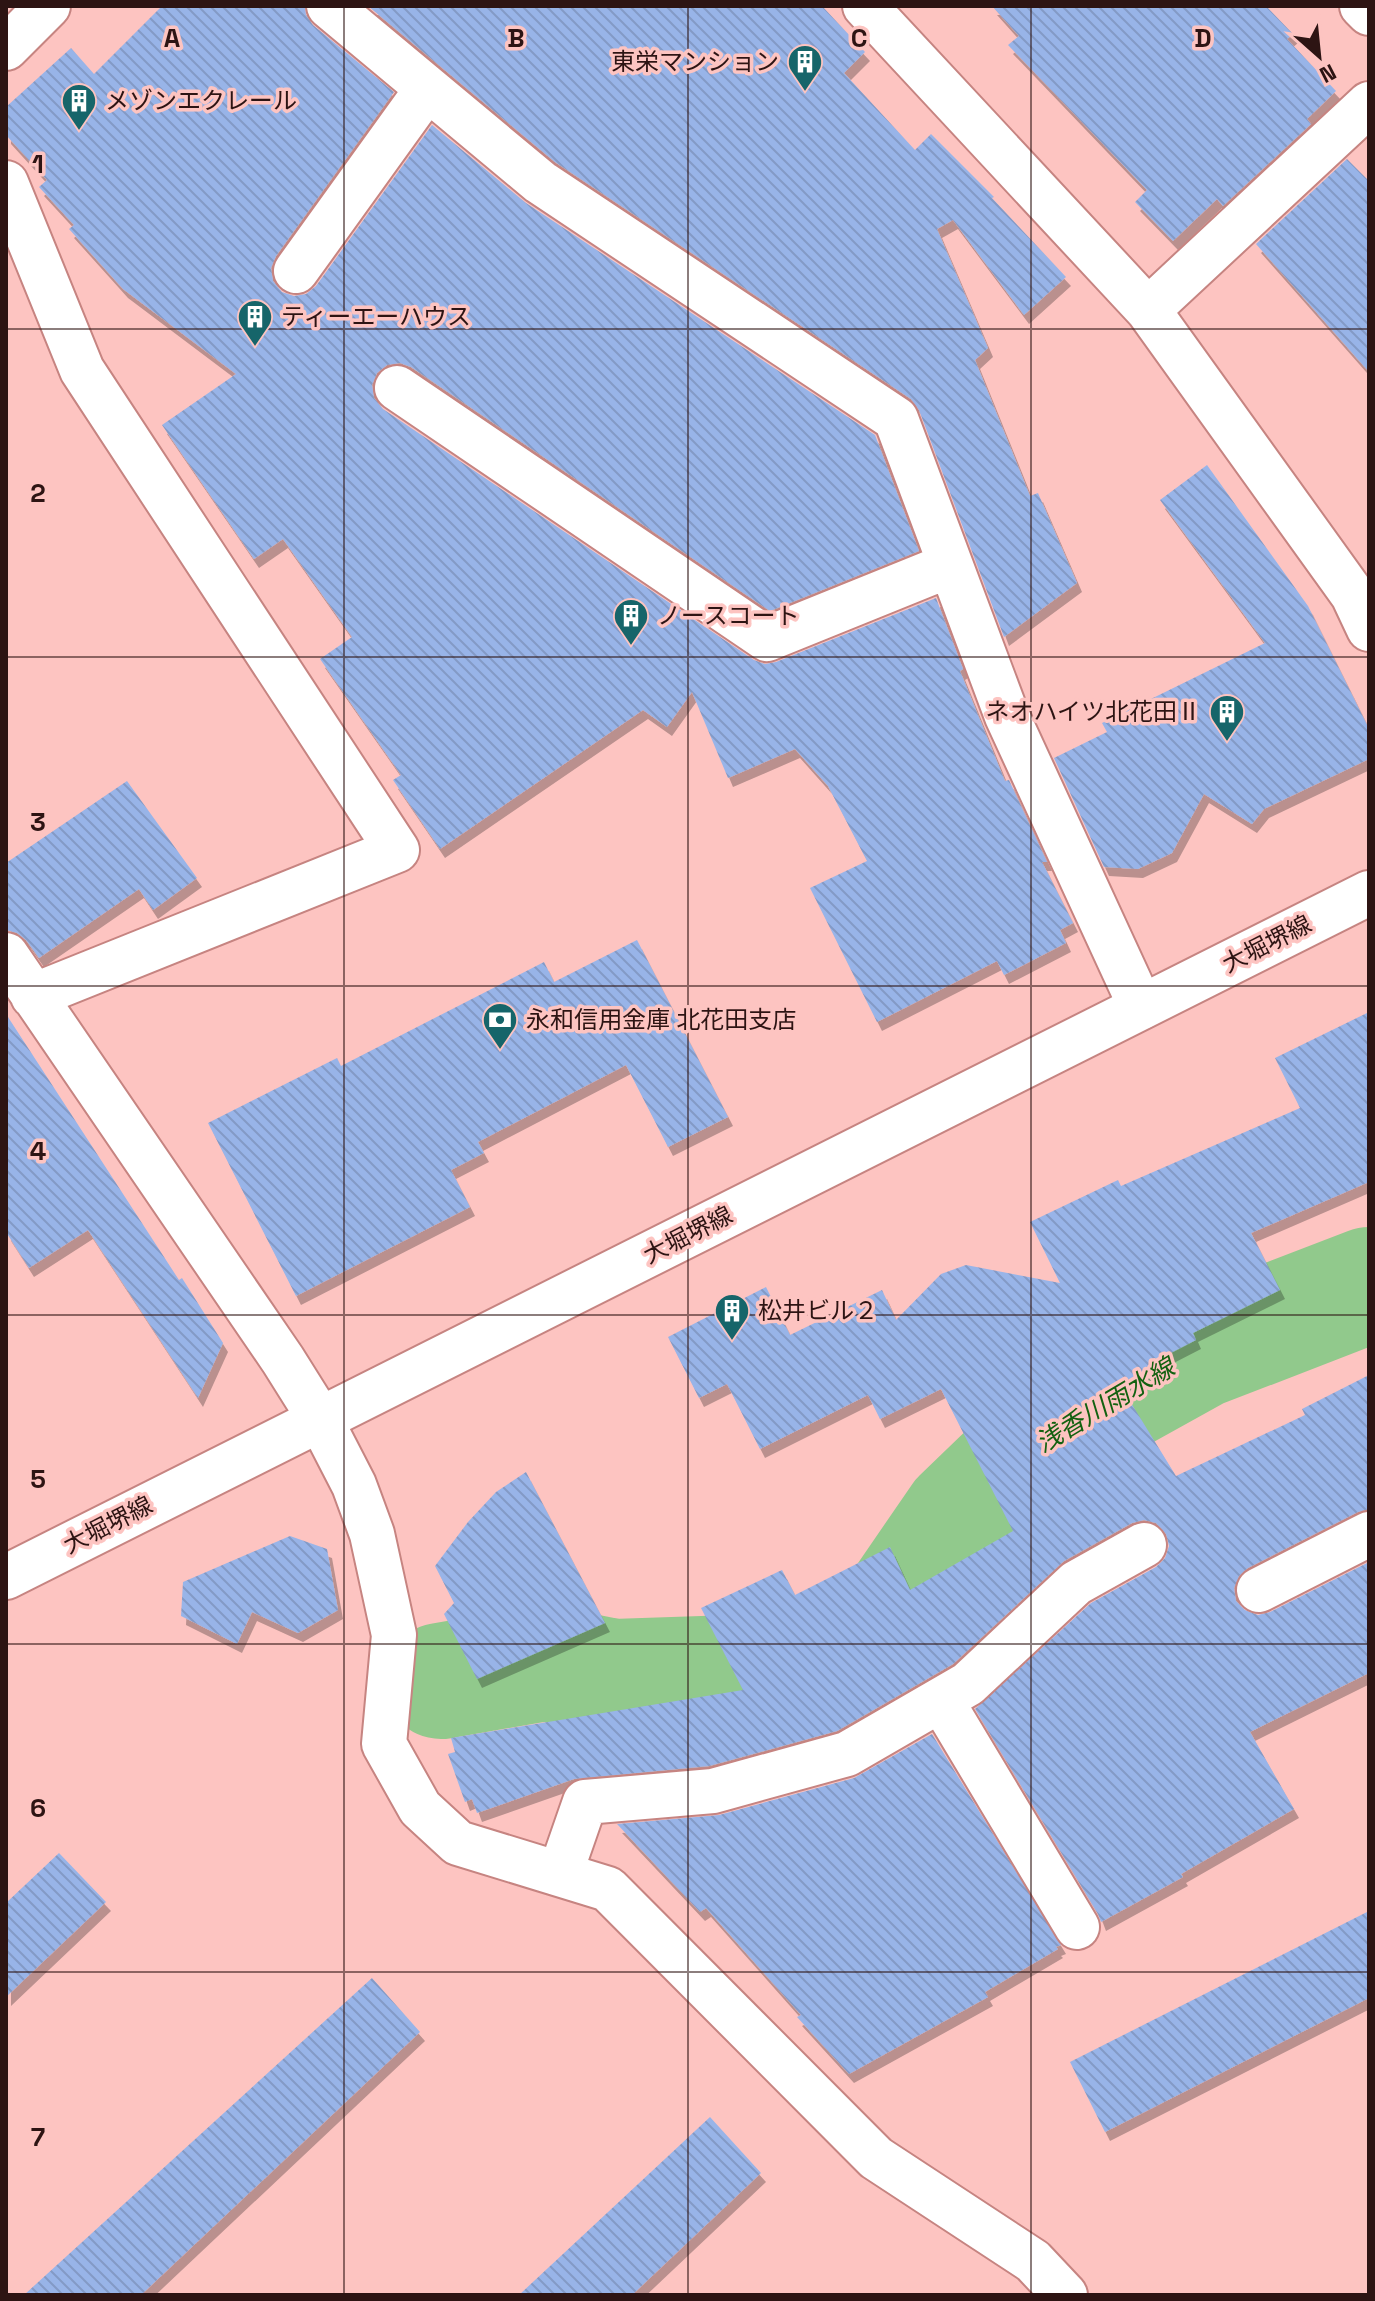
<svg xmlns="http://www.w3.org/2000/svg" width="1375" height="2301" font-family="'Space Grotesk','Noto Sans JP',sans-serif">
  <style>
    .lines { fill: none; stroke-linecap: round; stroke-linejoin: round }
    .river { stroke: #91c98c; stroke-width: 116 }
    .building { fill: url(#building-back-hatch); filter: url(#shadow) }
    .street-casing { stroke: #c68481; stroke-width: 48 }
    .secondary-casing { stroke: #c68481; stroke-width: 48 }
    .street { stroke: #fff; stroke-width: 44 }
    .secondary { stroke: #fff; stroke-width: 44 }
    .grid { fill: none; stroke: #2d1413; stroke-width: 2; stroke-opacity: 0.55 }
    .labels { text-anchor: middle; stroke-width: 7; stroke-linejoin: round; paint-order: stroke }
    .poi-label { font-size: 24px; fill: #2d1413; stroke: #fdc4c1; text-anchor: start }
    .street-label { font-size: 24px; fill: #2d1413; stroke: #fdc4c1 }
    .water-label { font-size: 26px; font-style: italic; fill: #136110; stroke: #fdc4c1 }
    .grid-label { font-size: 26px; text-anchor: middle; font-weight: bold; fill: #2d1413; stroke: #fdc4c1; stroke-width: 7; stroke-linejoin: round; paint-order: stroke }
  </style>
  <defs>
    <pattern id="building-back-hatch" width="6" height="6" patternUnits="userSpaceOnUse" patternTransform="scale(2)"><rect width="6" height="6" fill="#98b4e8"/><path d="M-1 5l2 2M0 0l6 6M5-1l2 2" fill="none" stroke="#839ac6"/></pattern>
    <filter id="shadow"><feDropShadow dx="5" dy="9" stdDeviation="0" flood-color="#0004"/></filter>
  </defs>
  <rect width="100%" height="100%" fill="#fdc4c1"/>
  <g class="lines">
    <path class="river" d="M441,1681L544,1663L614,1677L733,1673L818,1656L892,1616L960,1517L1043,1437L1198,1351L1369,1285"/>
  </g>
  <path class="building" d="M162,6H305L306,15L313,25L394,92L276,256L271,268L273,281L282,292L294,296L306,294L316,286L432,125L526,203L875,435L919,551L770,611L411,367L400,363L387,365L377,373L372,385L374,398L383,409L754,660L765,664L776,662L936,598L963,669L960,671L1005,781L1009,780L1047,862H1042L1073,923L1060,930L1066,943L1004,975L997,961L877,1022L810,888L867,861L828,786L795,749L728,778L692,692L667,727L643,710L440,849L393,780L401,775L320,659L352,637L283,539L254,559L162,425L236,374L123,289L69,229L74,225L39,187L47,180L6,135V107L71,48L94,74Z
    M368,6H822L865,52L844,73L915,150L931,134L994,197L992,198L1066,277L1024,315L953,220L937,229L988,348L975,360L1030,496L1038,493L1077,583L1004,637L919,410L911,399L555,162Z
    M992,6H1266L1293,34L1287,39L1336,91L1307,119L1311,124L1223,206L1217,199L1173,241L1135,202L1147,190L1008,45L1019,36Z
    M1347,159L1369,181V372L1256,244Z
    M1207,465L1308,606L1369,729V759L1264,809L1252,824L1204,794L1172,853L1138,869L1104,867L1054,758L1107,732L1102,723L1265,643L1160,500Z
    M127,781L197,878L153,910L139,889L39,958L26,940L17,933L6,930V863Z
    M637,940L728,1117L668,1147L626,1065L478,1142L484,1153L451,1170L470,1207L296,1296L208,1123L337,1058L341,1066L544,962L554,982Z
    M1369,1012V1182L1251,1233L1280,1290L1193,1333L1196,1340L1161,1358L1163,1363L1120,1385L1176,1476L1305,1415L1302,1409L1369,1375V1509L1358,1512L1248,1568L1239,1576L1234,1588L1236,1601L1245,1610L1258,1615L1270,1612L1369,1562V1673L1250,1732L1294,1809L1181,1874L1183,1877L1101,1922L1098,1914L975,1709L1091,1603L1156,1567L1165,1558L1169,1546L1166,1534L1156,1523L1144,1520L1132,1523L1064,1561L953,1664L837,1731L709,1766L574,1779L477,1813L472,1799L465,1802L448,1754L455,1752L451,1738L743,1690L701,1608L782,1570L795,1595L890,1547L910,1590L1013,1531L941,1389L880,1419L868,1395L760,1449L727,1384L699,1398L668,1337L766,1287L790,1335L882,1290L896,1320L941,1274L966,1265L1060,1283L1030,1222L1118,1180L1121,1186L1300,1108L1275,1058Z
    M6,1014L179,1280L182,1278L223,1343L198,1398L88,1230L29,1268L6,1232Z
    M526,1472L605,1623L477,1679L444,1614L454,1603L435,1566L468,1522L496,1492Z
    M290,1536L327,1549L338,1610L298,1633L252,1612L237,1644L181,1616L183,1582Z
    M932,1734L1061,1945L1056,1947L1058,1949L985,1992L988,1997L849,2074L797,2017L801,2015L706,1908L700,1912L617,1824L719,1815L854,1778Z
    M59,1853L106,1902L6,1997V1903Z
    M1369,1911V1998L1105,2132L1070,2062Z
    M372,1978L420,2032L141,2295H24Z
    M710,2117L761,2173L632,2295H519Z"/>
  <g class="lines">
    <defs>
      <path id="street" d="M329,6L540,182L896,419L1007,716L1141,1007
        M865,6L1148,310L1369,104
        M1362,6L1369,13
        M6,48L48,6
        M6,183L82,370L397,850L33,996
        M296,271L427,89
        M1148,310L1353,595L1369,629
        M397,388L767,639L950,565
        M6,955L283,1360L320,1419L354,1485L372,1534L394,1635L384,1744L420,1808L458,1843L608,1889L876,2158L1033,2261L1065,2295
        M1259,1590L1369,1534
        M941,1700L1077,1927
        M560,1874L585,1802L713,1791L847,1754L968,1684L1076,1583L1144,1545"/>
      <path id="secondary" d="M6,1577L1369,893"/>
    </defs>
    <use href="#street" class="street-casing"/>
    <use href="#secondary" class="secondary-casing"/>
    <use href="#street" class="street"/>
    <use href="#secondary" class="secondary"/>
  </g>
  <path class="grid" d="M344,6V2295M688,6V2295M1031,6V2295M6,329H1369M6,657H1369M6,986H1369M6,1315H1369M6,1644H1369M6,1972H1369"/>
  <defs>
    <symbol id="building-pin" viewBox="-11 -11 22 30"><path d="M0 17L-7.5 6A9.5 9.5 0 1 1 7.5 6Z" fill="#16656a" stroke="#fdc4c1"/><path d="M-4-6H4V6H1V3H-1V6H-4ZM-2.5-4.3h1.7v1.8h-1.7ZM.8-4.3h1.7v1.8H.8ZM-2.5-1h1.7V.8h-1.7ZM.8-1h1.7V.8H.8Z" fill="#fff"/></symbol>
    <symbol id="bank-pin" viewBox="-11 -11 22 30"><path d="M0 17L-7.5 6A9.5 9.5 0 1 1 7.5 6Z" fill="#16656a" stroke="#fdc4c1"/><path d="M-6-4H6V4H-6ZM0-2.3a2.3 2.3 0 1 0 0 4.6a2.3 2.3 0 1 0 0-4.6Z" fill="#fff"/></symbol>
  </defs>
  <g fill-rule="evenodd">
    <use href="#building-pin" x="785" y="42" width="40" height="54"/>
    <use href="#building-pin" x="59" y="81" width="40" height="54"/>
    <use href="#building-pin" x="235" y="297" width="40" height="54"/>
    <use href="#building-pin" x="611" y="596" width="40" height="54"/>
    <use href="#building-pin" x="1207" y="692" width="40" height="54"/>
    <use href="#bank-pin" x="480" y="1000" width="40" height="54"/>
    <use href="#building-pin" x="712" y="1291" width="40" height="54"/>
  </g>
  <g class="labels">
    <g class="poi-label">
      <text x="779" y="70" text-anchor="end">東栄マンション</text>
      <text x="105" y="109">メゾンエクレール</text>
      <text x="281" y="325">ティーエーハウス</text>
      <text x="657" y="624">ノースコート</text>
      <text x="1201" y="720" text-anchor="end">ネオハイツ北花田Ⅱ</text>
      <text x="526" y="1028">永和信用金庫 北花田支店</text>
      <text x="758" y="1319">松井ビル２</text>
    </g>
    <g class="street-label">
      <text transform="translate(1267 944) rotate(-27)" y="8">大堀堺線</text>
      <text transform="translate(688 1235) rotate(-27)" y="8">大堀堺線</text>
      <text transform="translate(108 1525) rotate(-27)" y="8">大堀堺線</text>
    </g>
    <g class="water-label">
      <text transform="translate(1105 1405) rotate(-31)" y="9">浅香川雨水線</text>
    </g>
  </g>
  <g class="grid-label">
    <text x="172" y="47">A</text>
    <text x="516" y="47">B</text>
    <text x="859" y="47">C</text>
    <text x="1203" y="47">D</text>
    <text x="38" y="173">1</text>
    <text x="38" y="502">2</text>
    <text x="38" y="831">3</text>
    <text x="38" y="1160">4</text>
    <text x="38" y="1488">5</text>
    <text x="38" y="1817">6</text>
    <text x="38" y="2146">7</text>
  </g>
  <rect width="1375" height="2301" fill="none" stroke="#2d1413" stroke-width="16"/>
  <g transform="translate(1319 56) rotate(153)" stroke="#fdc4c1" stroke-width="6" paint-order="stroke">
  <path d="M0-6L14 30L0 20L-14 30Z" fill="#2d1413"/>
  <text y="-12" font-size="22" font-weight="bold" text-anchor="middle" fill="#2d1413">N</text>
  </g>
</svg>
